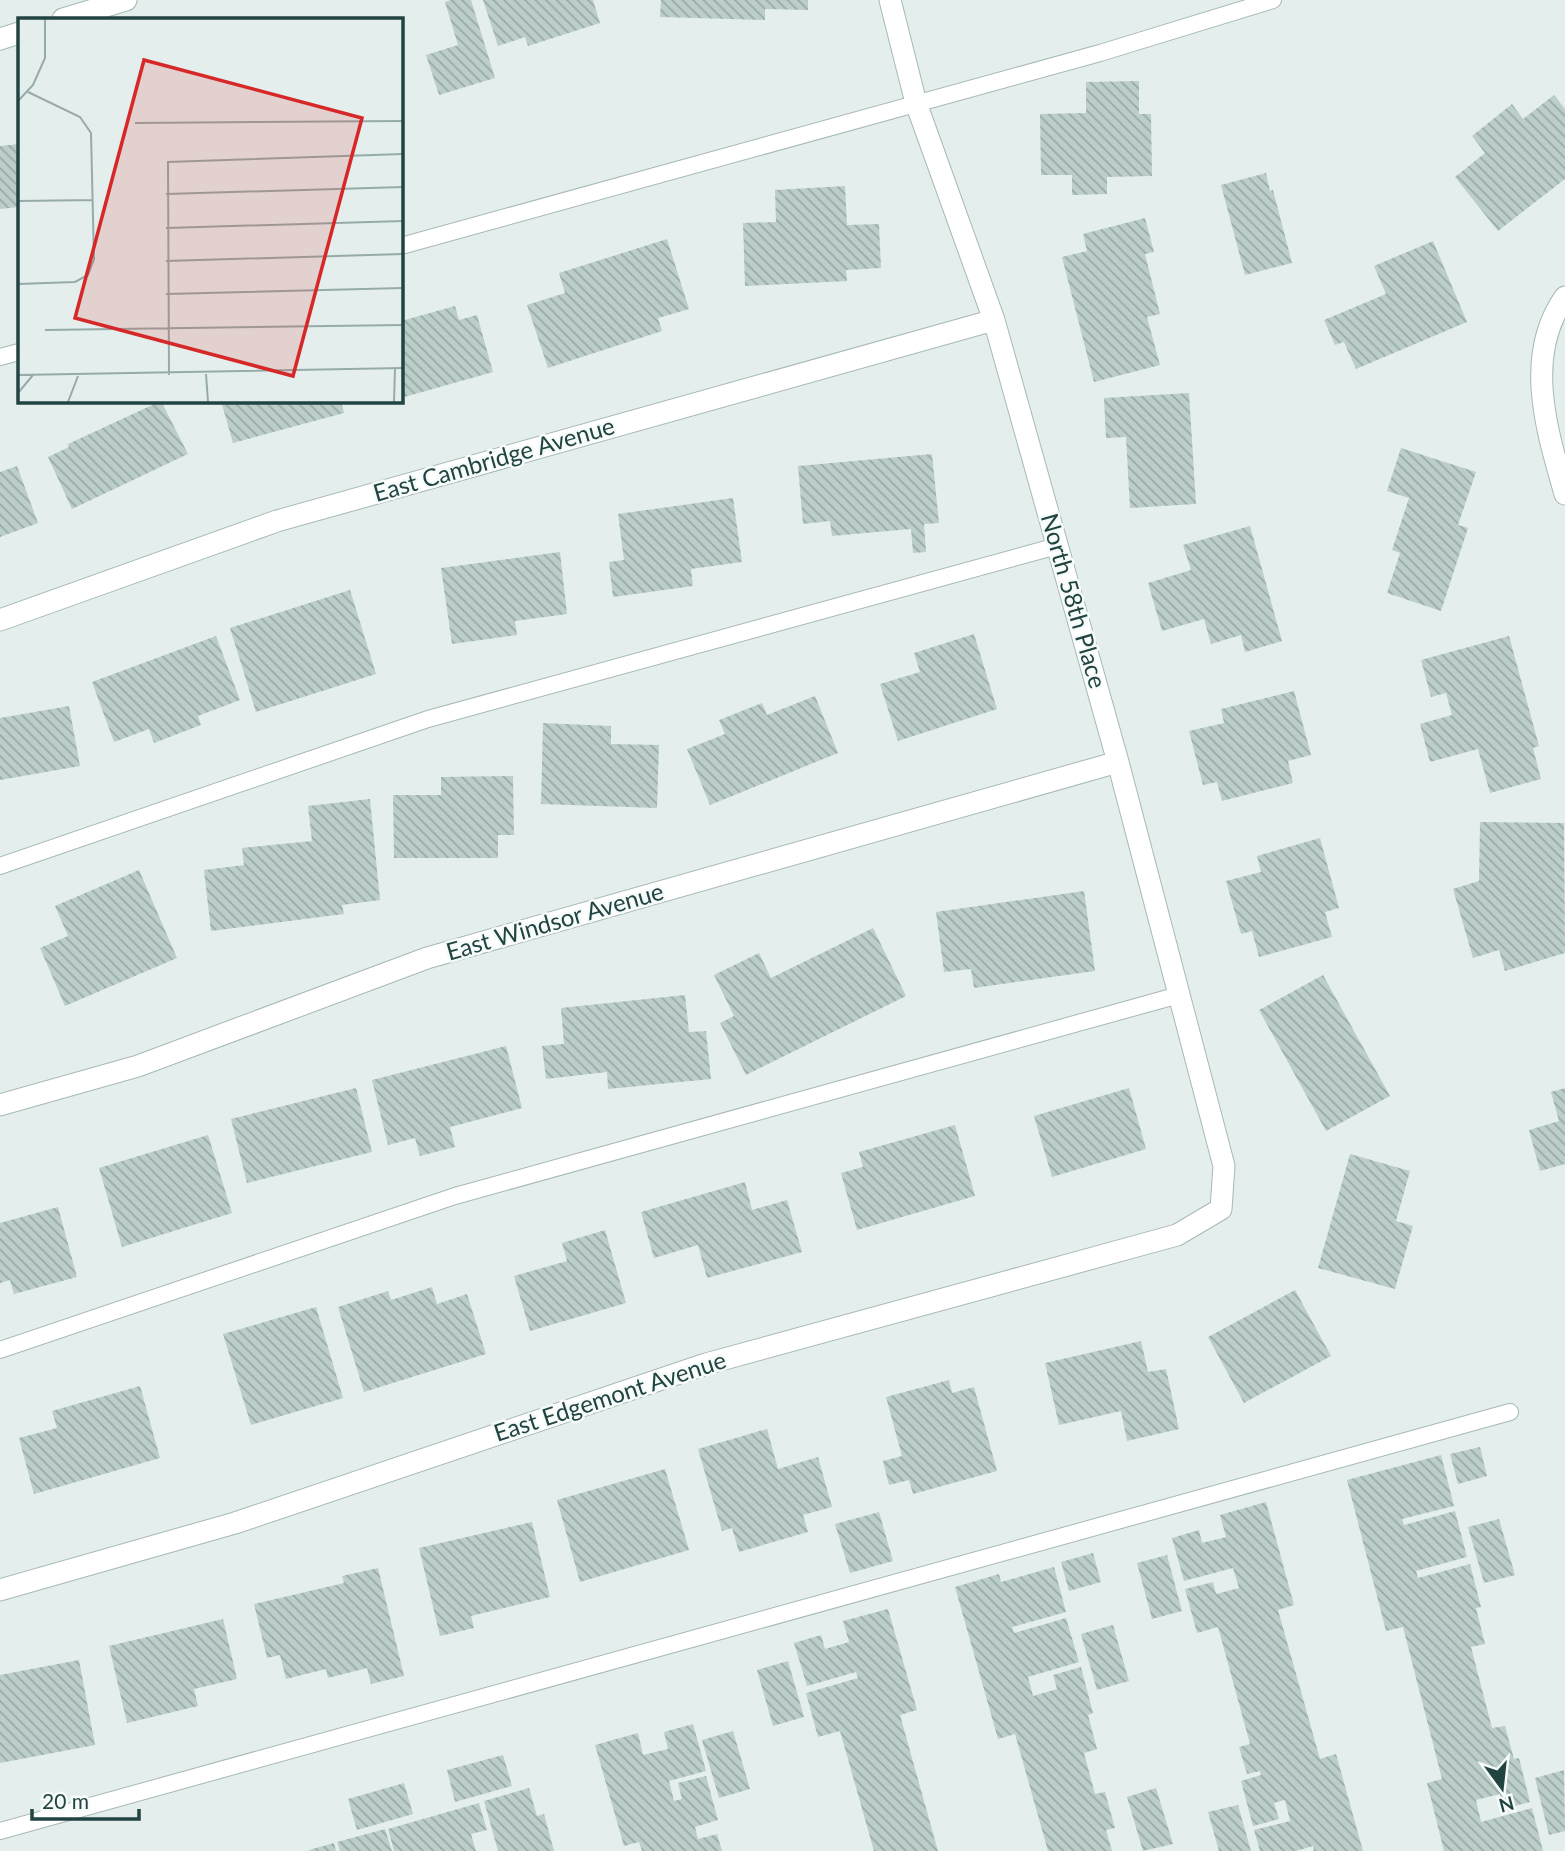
<svg xmlns="http://www.w3.org/2000/svg" width="1565" height="1851" font-family="Lato,sans-serif">
  <style>
    .building { fill: url(#building-back-hatch) }
    .lines { fill: none; stroke-linecap: round; stroke-linejoin: round }
    .lane-casing { stroke: #a6b8b7; stroke-width: 18 }
    .street-casing { stroke: #a6b8b7; stroke-width: 23 }
    .lane { stroke: #fff; stroke-width: 16 }
    .street { stroke: #fff; stroke-width: 21 }
    .labels { text-anchor: middle; stroke-width: 5; stroke-linejoin: round; paint-order: stroke }
    .street-label { font-size: 24px; fill: #214443; stroke: #f6fbfa }
    .inset-road { fill: none; stroke: #96aba9; stroke-width: 2 }
    .view { fill: #d62828; fill-opacity: 0.15; stroke: #d62828; stroke-width: 3.5 }
    .inset-edge { fill: none; stroke: #214443; stroke-width: 3.5 }
  </style>
  <defs>
    <pattern id="building-back-hatch" width="6" height="6" patternUnits="userSpaceOnUse" patternTransform="scale(1.75)"><rect width="6" height="6" fill="#bcceca"/><path d="M-1 5l2 2M0 0l6 6M5-1l2 2" fill="none" stroke="#98a9a6"/></pattern>
  </defs>
  <rect width="100%" height="100%" fill="#e4efed"/>
  <path class="building" d="M451,0H471L495,78L439,95L426,55L458,45L445,2Z
    M483,0H593L600,23L528,46L525,37L498,46Z
    M661,0H808V10L765,9V20L660,17Z
    M1139,81V114H1151L1152,176L1107,177V194L1072,195V175H1041L1040,114L1086,113V82Z
    M1554,95L1565,109V179L1498,231L1455,177L1485,153L1472,136L1512,104L1523,119Z
    M19,144V207L0,209V146Z
    M1266,173L1270,191L1273,190L1292,263L1245,275L1221,185Z
    M845,186L847,225L879,224L881,268L846,270L847,281L745,286L743,223L776,222L775,190Z
    M1145,218L1154,252L1145,254L1160,314L1147,317L1160,365L1094,382L1062,257L1087,251L1083,234Z
    M667,239L689,309L658,318L662,331L548,368L527,305L565,293L559,273Z
    M1433,241L1467,322L1356,369L1344,342L1335,345L1324,320L1386,294L1374,266Z
    M455,306L459,320L477,315L493,372L401,398V321Z
    M1189,393L1196,504L1130,508L1126,437L1106,438L1104,398Z
    M161,401L188,454L72,509L48,457L69,447L68,444Z
    M221,401H341L344,413L233,443Z
    M1401,448L1476,472L1458,525L1468,528L1441,611L1387,593L1400,553L1392,550L1409,498L1387,491Z
    M932,454L939,523L924,524L926,552L913,553L911,529L832,536L830,521L803,524L798,466Z
    M17,466L38,523L0,537V472Z
    M733,498L742,562L691,569L693,586L613,597L609,562L624,560L618,514Z
    M1250,526L1282,641L1245,652L1241,635L1211,644L1204,619L1162,631L1148,583L1191,570L1183,545Z
    M560,552L567,614L515,621L517,635L452,644L441,568Z
    M350,590L376,674L256,712L230,628Z
    M974,634L997,709L898,741L880,684L920,672L914,653Z
    M216,636L240,700L198,716L201,725L154,743L149,729L114,742L92,682Z
    M1509,636L1539,746L1533,748L1541,779L1490,793L1478,749L1430,762L1420,724L1452,715L1446,693L1431,697L1421,660Z
    M1294,691L1311,755L1288,761L1293,783L1222,801L1217,782L1203,785L1189,731L1224,723L1221,709Z
    M815,696L838,753L710,805L687,749L725,734L719,720L762,703L767,715Z
    M69,706L80,766L0,780V718Z
    M543,723L611,726V744L659,745L657,808L541,804Z
    M513,776L514,835H498V858H394L393,795H441V777Z
    M370,799L380,900L342,905L344,914L211,931L204,870L244,865L242,848L312,841L308,806Z
    M1480,822L1564,823L1565,953L1505,971L1499,950L1473,958L1453,889L1479,881Z
    M1320,838L1339,908L1325,912L1332,937L1259,957L1252,931L1241,934L1226,881L1261,872L1257,856Z
    M139,870L177,958L65,1006L40,948L68,936L55,906Z
    M1084,891L1095,971L974,988L971,969L944,972L936,912Z
    M873,928L906,996L746,1075L720,1023L734,1016L714,975L759,953L771,978Z
    M1323,975L1390,1096L1326,1131L1259,1010Z
    M685,995L689,1032L706,1031L711,1079L608,1089L607,1072L546,1079L542,1046L564,1044L561,1008Z
    M506,1046L522,1108L450,1127L455,1147L420,1156L415,1138L388,1145L372,1080Z
    M356,1088L372,1152L247,1183L231,1119Z
    M1129,1088L1146,1149L1052,1177L1034,1116Z
    M1565,1088V1164L1540,1171L1529,1130L1559,1121L1551,1092Z
    M955,1125L975,1196L857,1230L841,1173L863,1167L859,1152Z
    M208,1135L232,1213L122,1247L99,1168Z
    M1350,1154L1410,1171L1396,1221L1413,1226L1395,1289L1318,1268Z
    M745,1182L752,1210L787,1200L802,1252L707,1278L698,1245L654,1258L641,1212Z
    M58,1207L77,1277L14,1294L10,1280L0,1283V1223Z
    M605,1230L626,1303L530,1331L514,1276L567,1261L562,1243Z
    M432,1287L437,1304L467,1294L486,1354L364,1392L338,1307L388,1291L391,1300Z
    M1295,1290L1331,1356L1244,1403L1208,1337Z
    M316,1307L343,1398L251,1425L223,1334Z
    M1141,1341L1148,1372L1166,1369L1179,1429L1127,1441L1121,1411L1059,1425L1045,1363Z
    M949,1380L952,1393L974,1387L997,1471L913,1494L909,1480L889,1485L883,1461L902,1456L886,1397Z
    M140,1386L160,1458L34,1494L19,1438L57,1428L52,1411Z
    M767,1429L778,1469L818,1457L832,1507L803,1515L808,1532L739,1552L732,1528L722,1531L698,1449Z
    M1480,1447L1487,1476L1458,1484L1450,1454Z
    M1441,1455L1454,1506L1402,1519L1404,1525L1455,1511L1467,1557L1416,1571L1418,1578L1470,1564L1481,1607L1476,1608L1485,1644L1471,1647L1492,1728L1505,1726L1514,1759L1519,1758L1530,1802L1504,1809L1500,1794L1476,1800L1481,1822L1532,1808L1543,1851H1444L1427,1783L1442,1779L1403,1627L1386,1631L1347,1480Z
    M665,1469L689,1550L580,1582L557,1500Z
    M1266,1502L1294,1605L1278,1610L1320,1759L1336,1754L1363,1851H1314L1313,1846L1296,1851H1260L1254,1830L1290,1821L1285,1800L1274,1803L1279,1819L1253,1826L1241,1781L1261,1775L1260,1771L1247,1774L1239,1747L1250,1744L1218,1627L1197,1633L1185,1589L1213,1582L1216,1594L1239,1588L1233,1568L1184,1581L1172,1538L1199,1530L1202,1543L1226,1537L1220,1515Z
    M879,1512L893,1561L850,1573L835,1524Z
    M1499,1519L1515,1575L1484,1583L1468,1527Z
    M532,1522L550,1597L471,1616L474,1628L440,1636L419,1548Z
    M1093,1553L1101,1582L1069,1591L1061,1562Z
    M1167,1555L1182,1611L1152,1619L1137,1563Z
    M1054,1567L1066,1612L1012,1627L1014,1633L1066,1618L1079,1662L1028,1677L1033,1696L1057,1689L1053,1675L1081,1667L1093,1713L1088,1715L1097,1749L1084,1753L1095,1794L1105,1792L1115,1828L1106,1830L1112,1851H1048L1015,1734L998,1739L955,1587L999,1574L1001,1582Z
    M378,1568L404,1676L371,1684L367,1668L328,1678L326,1669L286,1679L280,1655L267,1658L254,1604L344,1583L342,1576Z
    M888,1609L917,1710L900,1715L938,1851H874L840,1731L818,1737L806,1693L858,1678L856,1672L807,1686L794,1643L821,1635L825,1649L849,1642L843,1621Z
    M223,1619L237,1679L194,1689L198,1706L127,1723L109,1646Z
    M1113,1625L1129,1681L1097,1690L1081,1634Z
    M79,1660L95,1745L0,1763V1675Z
    M788,1661L804,1717L773,1726L757,1670Z
    M693,1724L706,1771L669,1781L674,1801L682,1799L678,1783L706,1776L718,1820L695,1827L698,1839L717,1834L722,1851H642L639,1842L624,1846L595,1745L638,1733L643,1755L668,1749L664,1732Z
    M733,1731L750,1789L719,1798L702,1740Z
    M503,1755L512,1786L455,1802L447,1770Z
    M1564,1770L1565,1831L1549,1835L1535,1778Z
    M404,1783L413,1814L357,1830L348,1799Z
    M529,1788L537,1816L544,1814L554,1851H498L484,1801Z
    M1156,1788L1173,1844L1143,1851L1127,1797Z
    M479,1803L487,1830L471,1834L476,1851H394L388,1829Z
    M1238,1805L1251,1851H1219L1208,1812Z
    M385,1829L392,1851H340L337,1842Z
    M334,1843L336,1851H309V1850Z"/>
  <g class="lines">
    <defs>
      <path id="lane" d="M401,246L1100,53L1273,0
        M0,357L19,352
        M0,866L428,719L1057,546
        M0,1350L455,1196L1179,995
        M0,1831L1510,1412"/>
      <path id="street" d="M63,19L126,0
        M0,39L19,33
        M1565,297C1523,356 1547,431 1565,494
        M0,620L277,521L994,320
        M0,1105L138,1066L427,958L1118,762
        M0,1590L235,1523L706,1364L1177,1235L1221,1209L1224,1166L1118,762L994,320L916,103L890,0"/>
    </defs>
    <use href="#lane" class="lane-casing"/>
    <use href="#street" class="street-casing"/>
    <use href="#lane" class="lane"/>
    <use href="#street" class="street"/>
  </g>
  <g class="labels">
    <g class="street-label">
      <text transform="translate(494 460) rotate(-16)" y="8">East Cambridge Avenue</text>
      <text transform="translate(1073 601) rotate(74)" y="8">North 58th Place</text>
      <text transform="translate(555 922) rotate(-16)" y="8">East Windsor Avenue</text>
      <text transform="translate(610 1397) rotate(-18)" y="8">East Edgemont Avenue</text>
    </g>
  </g>
  <g transform="translate(18 18)">
    <rect width="385" height="385" fill="#e4efed"/>
    <path class="inset-road" d="M0,83L15,67L27,40V1M117,105L385,103M148,176L385,169M0,183L75,182M148,210L385,203M148,243L385,236M0,266L57,264L70,257L76,241L73,115L62,99L10,74M148,276L385,270M27,312L385,307M188,356L190,384M0,357L385,350M151,357L150,144L385,136M0,375L15,357M50,384L60,358M376,384L377,350"/>
    <path class="view" d="M126,42L344,100L275,358L57,300Z"/>
    <rect width="385" height="385" class="inset-edge"/>
  </g>
  <g transform="translate(1502 1788) rotate(165)" stroke="#f6fbfa" stroke-width="5" paint-order="stroke">
  <path d="M0-5L12 26L0 18L-12 26Z" fill="#214443"/>
  <text y="-10" font-size="19" font-weight="bold" text-anchor="middle" fill="#214443">N</text>
  </g>
  <path d="M32 1809v10h107v-10" fill="none" stroke="#214443" stroke-width="3.5"/>
  <text x="42" y="1809" font-size="21" fill="#214443" stroke="#f6fbfa" stroke-width="5" paint-order="stroke">20 m</text>
</svg>
